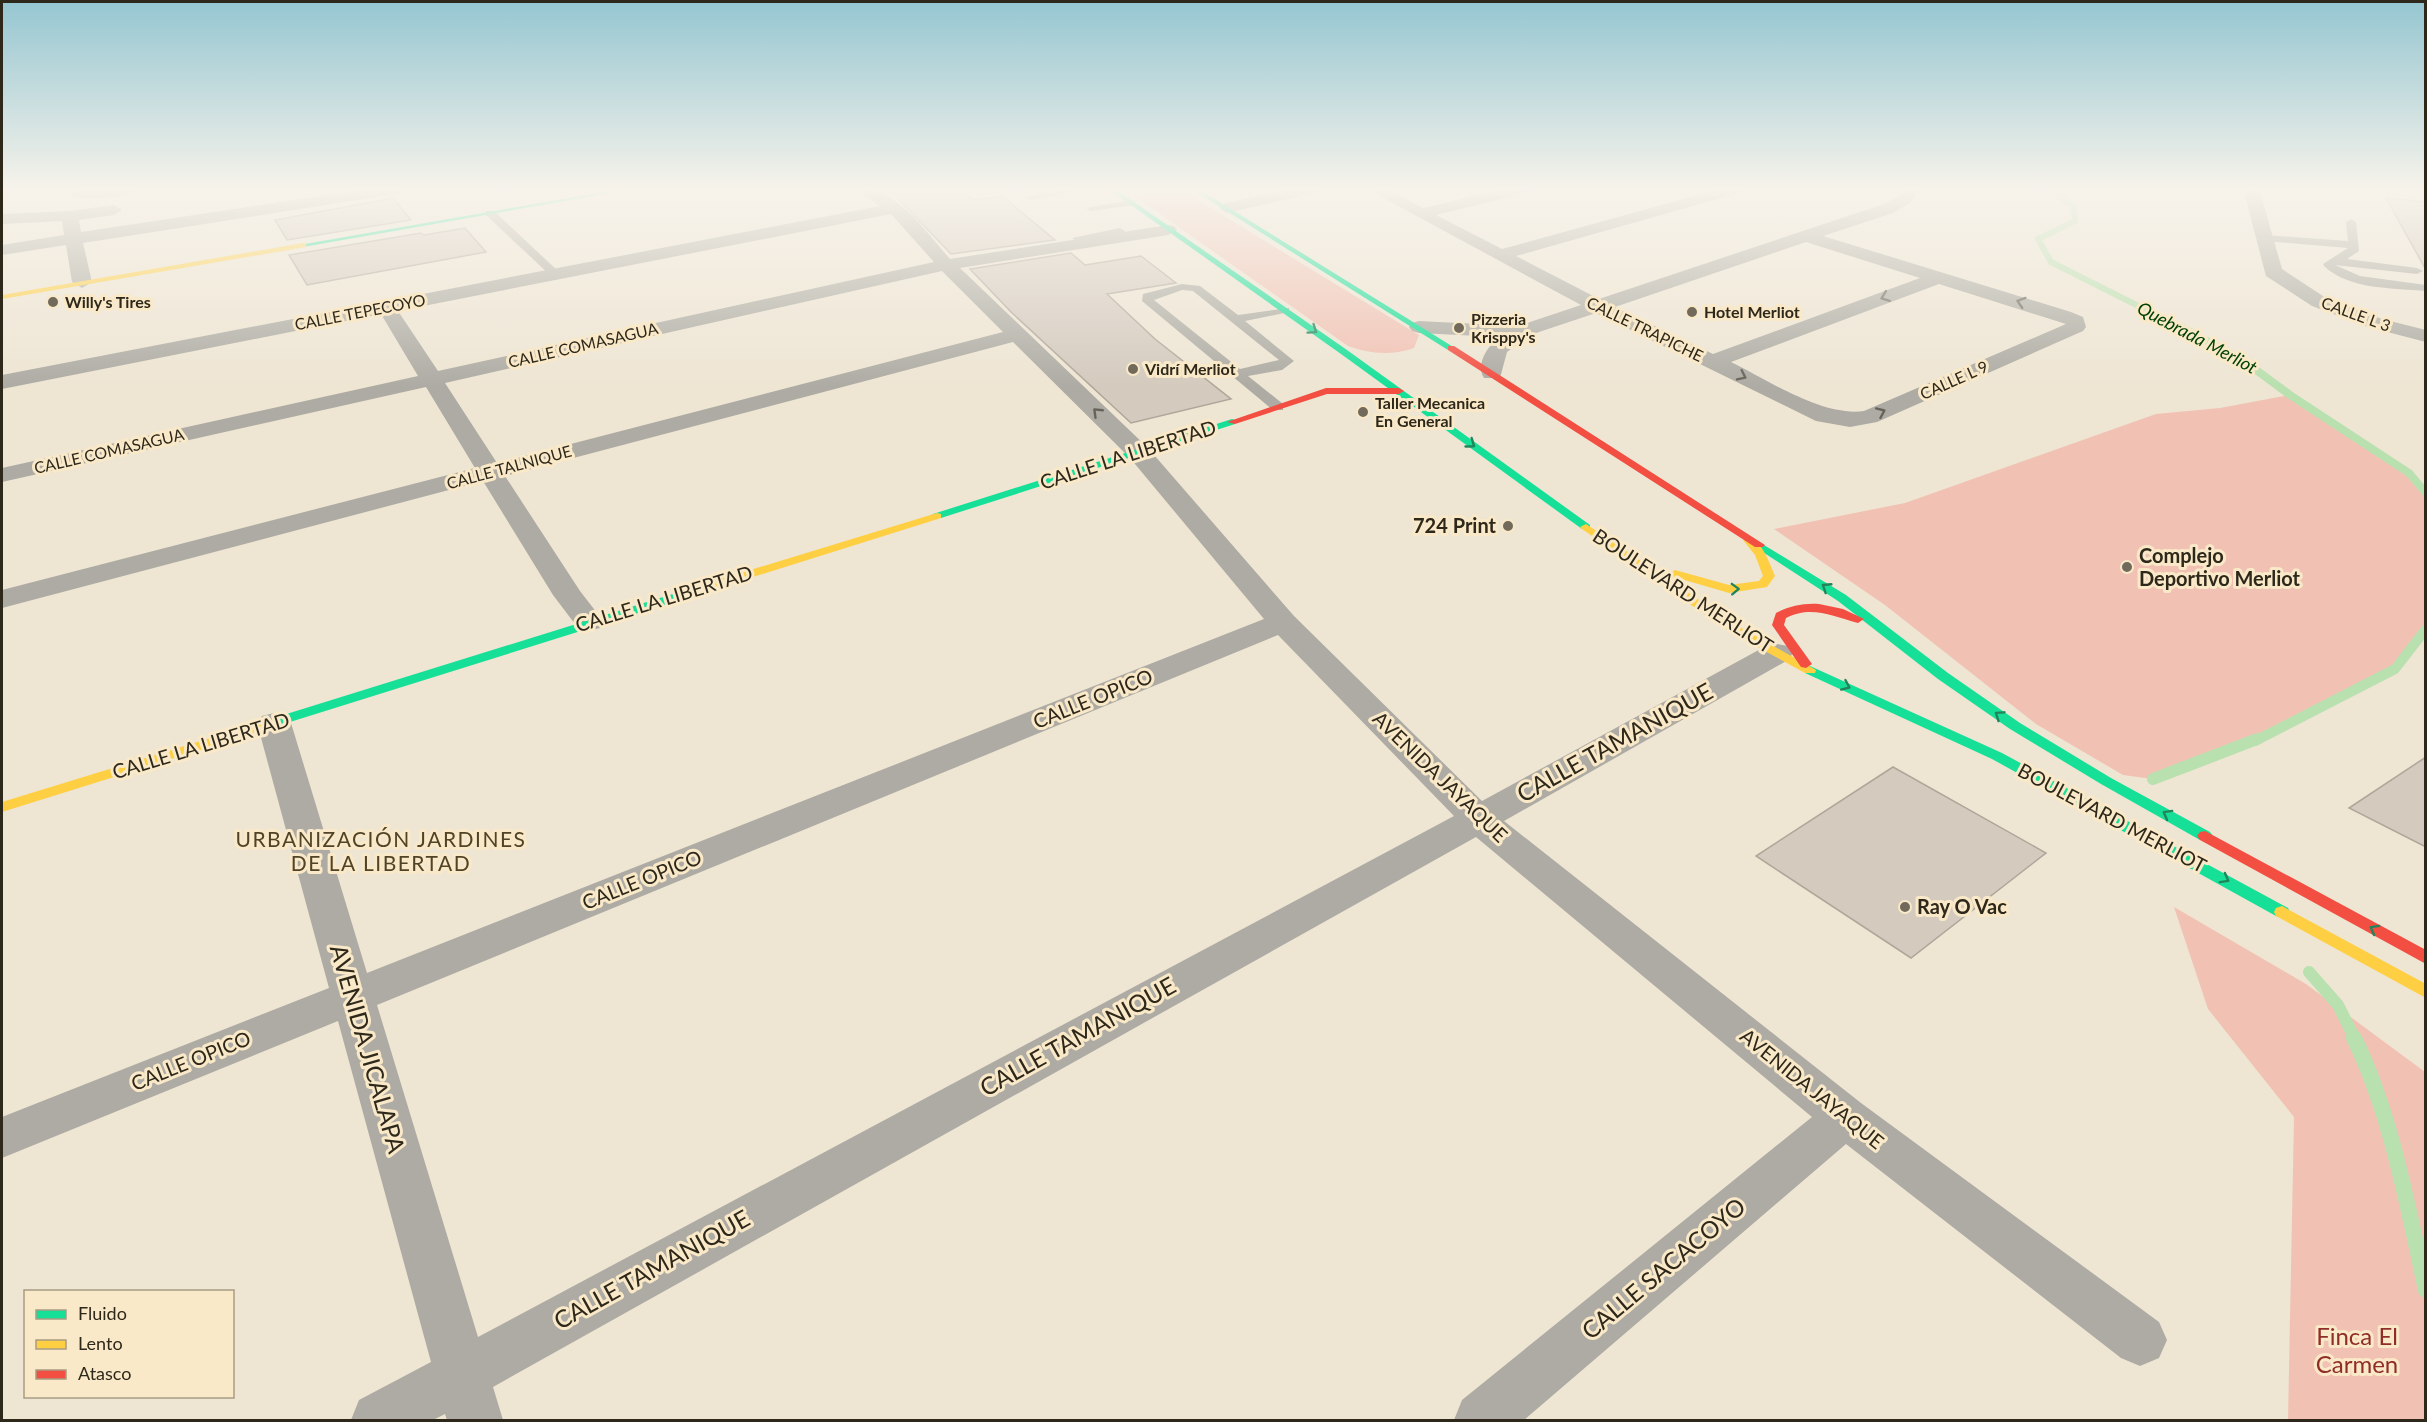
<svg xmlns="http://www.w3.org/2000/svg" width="2427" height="1422" font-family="Lato,sans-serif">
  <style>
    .green { fill: #f1c2b4 }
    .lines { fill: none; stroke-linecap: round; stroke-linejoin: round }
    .stream-far4 { stroke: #b9e0af; stroke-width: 6 }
    .stream-far3 { stroke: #b9e0af; stroke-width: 8 }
    .stream-far2 { stroke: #b9e0af; stroke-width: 10 }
    .stream-far1 { stroke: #b9e0af; stroke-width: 12 }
    .stream { stroke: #b9e0af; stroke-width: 16 }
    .building { fill: #d4cabe; stroke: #afa69a; stroke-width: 1.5 }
    .lane { fill: #adaba3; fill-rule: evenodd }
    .street { fill: #adaba3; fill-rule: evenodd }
    .fast { fill: #16e098; fill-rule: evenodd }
    .slow { fill: #ffcf43; fill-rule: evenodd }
    .jam { fill: #f24e42; fill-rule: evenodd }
    .oneway { stroke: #676358 }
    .oneway2 { stroke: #22845a }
    .poi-dot { fill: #716a5b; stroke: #f9e9c8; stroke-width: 2 }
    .labels { text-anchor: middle; stroke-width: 6; stroke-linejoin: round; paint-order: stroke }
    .far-poi-label { font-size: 16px; font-weight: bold; fill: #2e281b; stroke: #f9e9c8; text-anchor: start }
    .far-street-label { font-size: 16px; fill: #2e281b; stroke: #f9e9c8 }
    .far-water-label { font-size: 18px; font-style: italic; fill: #014204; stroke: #f9e9c8 }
    .street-label { font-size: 20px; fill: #2e281b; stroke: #f9e9c8 }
    .poi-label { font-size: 20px; font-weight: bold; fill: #2e281b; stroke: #f9e9c8; text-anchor: start }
    .neighbourhood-label { font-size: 21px; letter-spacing: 1.5px; fill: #504327; stroke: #f9e9c8 }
    .near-street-label { font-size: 24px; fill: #2e281b; stroke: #f9e9c8 }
    .near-park-label { font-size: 24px; fill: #912d28; stroke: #f9e9c8 }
  </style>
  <rect width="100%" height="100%" fill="#eee5d3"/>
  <path class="green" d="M1123,188H1178L1419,335L1414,348C1392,356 1370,354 1348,346Z
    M2290,395L2409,473L2425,493V629L2395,669L2250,743L2153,779L2123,775L2036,724L1885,605L1774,529L1905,503L2156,414L2220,408Z
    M2174,907L2306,984L2425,1072V1420H2288L2294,1117L2208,1009Z"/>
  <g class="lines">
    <path class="stream-far4" d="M2053,188L2052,192L2074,207L2075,221L2038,239L2051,262L2184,329"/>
    <path class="stream-far3" d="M2181,327L2244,361L2290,395L2409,473L2426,493"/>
    <path class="stream-far2" d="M2255,741L2395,669L2426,629"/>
    <path class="stream-far1" d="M2153,779L2257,739
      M2309,972L2338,1005L2355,1039"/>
    <path class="stream" d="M2354,1038C2391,1113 2408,1208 2426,1290"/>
  </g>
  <path class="building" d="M888,188H958L973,200L1002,196L1055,240L951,254Z
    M393,198L411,220L287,240L275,220Z
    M2386,198L2426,202V270Z
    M465,228L486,252L307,285L289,255L421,233L424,235Z
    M1071,253L1085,265L1141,256L1176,283L1107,294L1155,339L1231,399L1131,423L1011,312L970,269Z
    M2426,757V847L2349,808Z
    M1893,767L2046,853L1911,958L1756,856Z"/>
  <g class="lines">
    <path class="lane" d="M1070,188L1073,189V193L1029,200L1024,197Z
      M1132,200L1135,201V205L1091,211L1086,208Z
      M486,211H494L559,272V276H551L486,215Z
      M2351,219L2356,222L2359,251L2347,259L2417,268L2423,271L2417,274L2335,265L2360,276L2426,285V291C2394,288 2349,290 2324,266L2323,264L2348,248L2264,241L2259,238L2264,235L2348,241L2346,222Z
      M1120,228L1125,231L1124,233L1077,241L1072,238Z
      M1182,284L1200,286L1238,315L1289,308V312L1245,321L1294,361L1282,370L1248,376L1283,404V410H1273L1142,301L1143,294ZM1182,290L1193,291L1279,360L1240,369L1154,300Z"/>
    <path class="street" d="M98,188H142C135,196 78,203 71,195L73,192Z
      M373,188H410L402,193L83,243L92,282L82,288L72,282L66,245L2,255V245L64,235L62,221L2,224V214L70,211L114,205L122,210L114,215L79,220L81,232Z
      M853,188C896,185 924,230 950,259L1168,225L1174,226L1177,230L1168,235L960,268L1148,448L1294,616L1482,801L1766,646L1777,644L1788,646L1793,653L1788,660L1504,821L1861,1103L2159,1322L2167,1340L2159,1358L2140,1366L2121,1358L1846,1144L1524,1420H1454L1462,1400L1812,1117L1476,837L493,1387L503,1420H447L445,1414L433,1420H351L359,1400L431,1362L338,1021L2,1158V1117L329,988L257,723L262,716L274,713L286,716L291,723L367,973L1264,619L1130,458L1013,342L505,476L580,591L604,622L600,628L589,631L578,628L553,595L483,481L2,608V590L475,468L426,387L2,482V468L418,376L381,314L2,389V375L880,206ZM891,214L934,262L438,371L398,311ZM942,271L1003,332L497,463L445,383ZM1278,635L1454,816L478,1337L377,1005Z
      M1296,188H1324L1322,191L1227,213L1219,208L1221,204Z
      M1365,188H1385L1423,208L1509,188H1536L1534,191L1436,215L1502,249L1723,188H1748L1746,191L1516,256L1599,299L1881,205L1898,197L1904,188H1920L1910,203L1893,213L1823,236L2071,312L2083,317L2086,327L2083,331L1877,422L1850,427L1816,421L1596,313L1527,336L1507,352L1500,378H1484C1475,364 1488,346 1499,337L1419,333L1412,331L1409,327L1412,323L1419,321L1518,326L1581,305ZM1806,242L1920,278L1713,354L1615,307ZM1939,284L2066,324L1864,411C1822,417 1768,380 1731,362Z
      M2243,188H2259L2282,269L2326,298L2382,319L2426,330V342L2368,327L2312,306L2266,276Z"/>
    <path class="fast" d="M626,188H639L303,247L299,245Z
      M1107,188H1114L1347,350L1590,525V529H1582L1341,354Z
      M1190,188H1197L1455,348L1448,350Z
      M1232,419L1235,420V424L941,518H933L932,516L933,514Z
      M1759,542L1846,595L1948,673L2020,723L2111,778L2210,832L2213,836L2210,840H2200L2101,784L2010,729L1938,679L1838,601L1755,547L1753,545Z
      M679,592L685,596L683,599L274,727L269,728L262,724L264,721Z
      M1810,666L2002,753L2288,908L2290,912L2288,916L2282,918L2276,916L1992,759L1805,673L1804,670L1805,667Z"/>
    <path class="slow" d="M303,243H306V247L2,299V295Z
      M937,513L941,514V518L683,599L679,600L673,596L675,593Z
      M1586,524L1738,626L1816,670L1815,673H1805L1730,632L1582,529L1580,527Z
      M1749,537C1763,543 1769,562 1775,576L1767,587L1729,593L1671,576L1669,574L1675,570L1729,585L1759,581L1763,576L1755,555L1743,540Z
      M269,720L274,721L276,724L274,727L2,812V802Z
      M2282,906L2426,984V998L2276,916L2274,912L2276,908Z"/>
    <path class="jam" d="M1448,346H1454L1765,545L1763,547H1755L1448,350Z
      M1326,388H1399L1404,391L1399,394H1327L1235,424L1227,422Z
      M1819,604L1843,609L1864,619L1858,623C1832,616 1811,605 1786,618L1784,625L1812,664L1806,668L1801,667L1772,625L1776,613C1790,606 1803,603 1819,604Z
      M2205,831L2426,950V964L2200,840L2197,836L2200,832Z"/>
  </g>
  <defs><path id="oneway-chevron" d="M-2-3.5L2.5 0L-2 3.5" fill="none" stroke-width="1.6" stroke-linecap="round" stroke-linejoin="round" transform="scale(1.5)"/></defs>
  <g class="oneway">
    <use href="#oneway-chevron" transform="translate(1885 297) rotate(159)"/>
    <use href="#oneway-chevron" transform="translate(2021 302) rotate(-162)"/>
    <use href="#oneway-chevron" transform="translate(1742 376) rotate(26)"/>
    <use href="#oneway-chevron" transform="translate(1097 412) rotate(-136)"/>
    <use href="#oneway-chevron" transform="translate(1881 412) rotate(-24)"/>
  </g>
  <g class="oneway2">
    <use href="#oneway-chevron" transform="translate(1313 330) rotate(35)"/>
    <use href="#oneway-chevron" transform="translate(1471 444) rotate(36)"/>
    <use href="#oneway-chevron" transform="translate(1826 587) rotate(-147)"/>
    <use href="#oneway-chevron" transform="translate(1735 589) rotate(-2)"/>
    <use href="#oneway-chevron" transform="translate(1846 686) rotate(24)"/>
    <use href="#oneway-chevron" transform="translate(1999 715) rotate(-146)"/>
    <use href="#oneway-chevron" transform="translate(2167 814) rotate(-151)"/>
    <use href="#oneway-chevron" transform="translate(2225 879) rotate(29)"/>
    <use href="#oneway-chevron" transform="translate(2374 929) rotate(-151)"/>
  </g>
  <linearGradient id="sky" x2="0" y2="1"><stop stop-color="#95c6d1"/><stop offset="0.49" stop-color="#f7f3eb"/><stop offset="1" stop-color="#f7f3eb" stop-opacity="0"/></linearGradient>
  <rect width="2427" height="387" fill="url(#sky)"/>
  <g class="poi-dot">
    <circle cx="53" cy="302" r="6"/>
    <circle cx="1692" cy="312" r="6"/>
    <circle cx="1459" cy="328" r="6"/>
    <circle cx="1133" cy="369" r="6"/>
    <circle cx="1363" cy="412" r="6"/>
    <circle cx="1508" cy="526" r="6"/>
    <circle cx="2127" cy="567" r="6"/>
    <circle cx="1905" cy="907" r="6"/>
  </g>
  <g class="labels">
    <g class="far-poi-label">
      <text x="65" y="308">Willy's Tires</text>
      <text x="1704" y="318">Hotel Merliot</text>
      <text x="1471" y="325">Pizzeria<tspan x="1471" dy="18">Krisppy's</tspan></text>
      <text x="1145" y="375">Vidrí Merliot</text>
      <text x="1375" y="409">Taller Mecanica<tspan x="1375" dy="18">En General</tspan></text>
    </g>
    <g class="far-street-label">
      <text transform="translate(360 312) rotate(-11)" y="6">CALLE TEPECOYO</text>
      <text transform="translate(2356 314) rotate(20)" y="6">CALLE L 3</text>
      <text transform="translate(1645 329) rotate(26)" y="6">CALLE TRAPICHE</text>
      <text transform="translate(583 345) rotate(-13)" y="6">CALLE COMASAGUA</text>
      <text transform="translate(1954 380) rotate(-24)" y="6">CALLE L 9</text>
      <text transform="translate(109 451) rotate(-13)" y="6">CALLE COMASAGUA</text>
      <text transform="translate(509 467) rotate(-15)" y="6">CALLE TALNIQUE</text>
    </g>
    <g class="far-water-label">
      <text transform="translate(2197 338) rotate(28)" y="6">Quebrada Merliot</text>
    </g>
    <g class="street-label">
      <text transform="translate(1128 455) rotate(-18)" y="7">CALLE LA LIBERTAD</text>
      <text transform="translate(1683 591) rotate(33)" y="7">BOULEVARD MERLIOT</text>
      <text transform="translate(664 599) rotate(-17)" y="7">CALLE LA LIBERTAD</text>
      <text transform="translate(1093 699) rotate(-22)" y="7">CALLE OPICO</text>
      <text transform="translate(201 746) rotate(-17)" y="7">CALLE LA LIBERTAD</text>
      <text transform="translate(1440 777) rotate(44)" y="7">AVENIDA JAYAQUE</text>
      <text transform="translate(2112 818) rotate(28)" y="7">BOULEVARD MERLIOT</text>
      <text transform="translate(642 880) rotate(-22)" y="7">CALLE OPICO</text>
      <text transform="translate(191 1061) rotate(-22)" y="7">CALLE OPICO</text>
      <text transform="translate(1812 1089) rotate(39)" y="7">AVENIDA JAYAQUE</text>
    </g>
    <g class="poi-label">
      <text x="1496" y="533" text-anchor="end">724 Print</text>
      <text x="2139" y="563">Complejo<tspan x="2139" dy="23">Deportivo Merliot</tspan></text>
      <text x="1917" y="914">Ray O Vac</text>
    </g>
    <g class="neighbourhood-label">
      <text x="381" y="847">URBANIZACIÓN JARDINES<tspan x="381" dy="24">DE LA LIBERTAD</tspan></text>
    </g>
    <g class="near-street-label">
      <text transform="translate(1615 743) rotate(-29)" y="8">CALLE TAMANIQUE</text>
      <text transform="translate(1078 1037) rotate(-29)" y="8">CALLE TAMANIQUE</text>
      <text transform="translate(367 1049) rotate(74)" y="8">AVENIDA JICALAPA</text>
      <text transform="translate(1664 1269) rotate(-40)" y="8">CALLE SACACOYO</text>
      <text transform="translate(652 1270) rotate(-29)" y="8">CALLE TAMANIQUE</text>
    </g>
    <g class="near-park-label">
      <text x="2357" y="1345">Finca El<tspan x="2357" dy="28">Carmen</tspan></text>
    </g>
  </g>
  <rect width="2427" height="1422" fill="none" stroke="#2e281b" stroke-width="6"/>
  <rect x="24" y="1290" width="210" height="108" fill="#f9e9c8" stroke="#a89c83" stroke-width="1.5"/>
  <rect x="36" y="1310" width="30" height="9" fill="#16e098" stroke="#a89c83" stroke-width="1.5"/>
  <text x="78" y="1320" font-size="18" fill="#2e281b">Fluido</text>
  <rect x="36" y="1340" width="30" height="9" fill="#ffcf43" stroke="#a89c83" stroke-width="1.5"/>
  <text x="78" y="1350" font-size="18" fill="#2e281b">Lento</text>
  <rect x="36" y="1370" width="30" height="9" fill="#f24e42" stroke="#a89c83" stroke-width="1.5"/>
  <text x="78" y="1380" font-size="18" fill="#2e281b">Atasco</text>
</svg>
